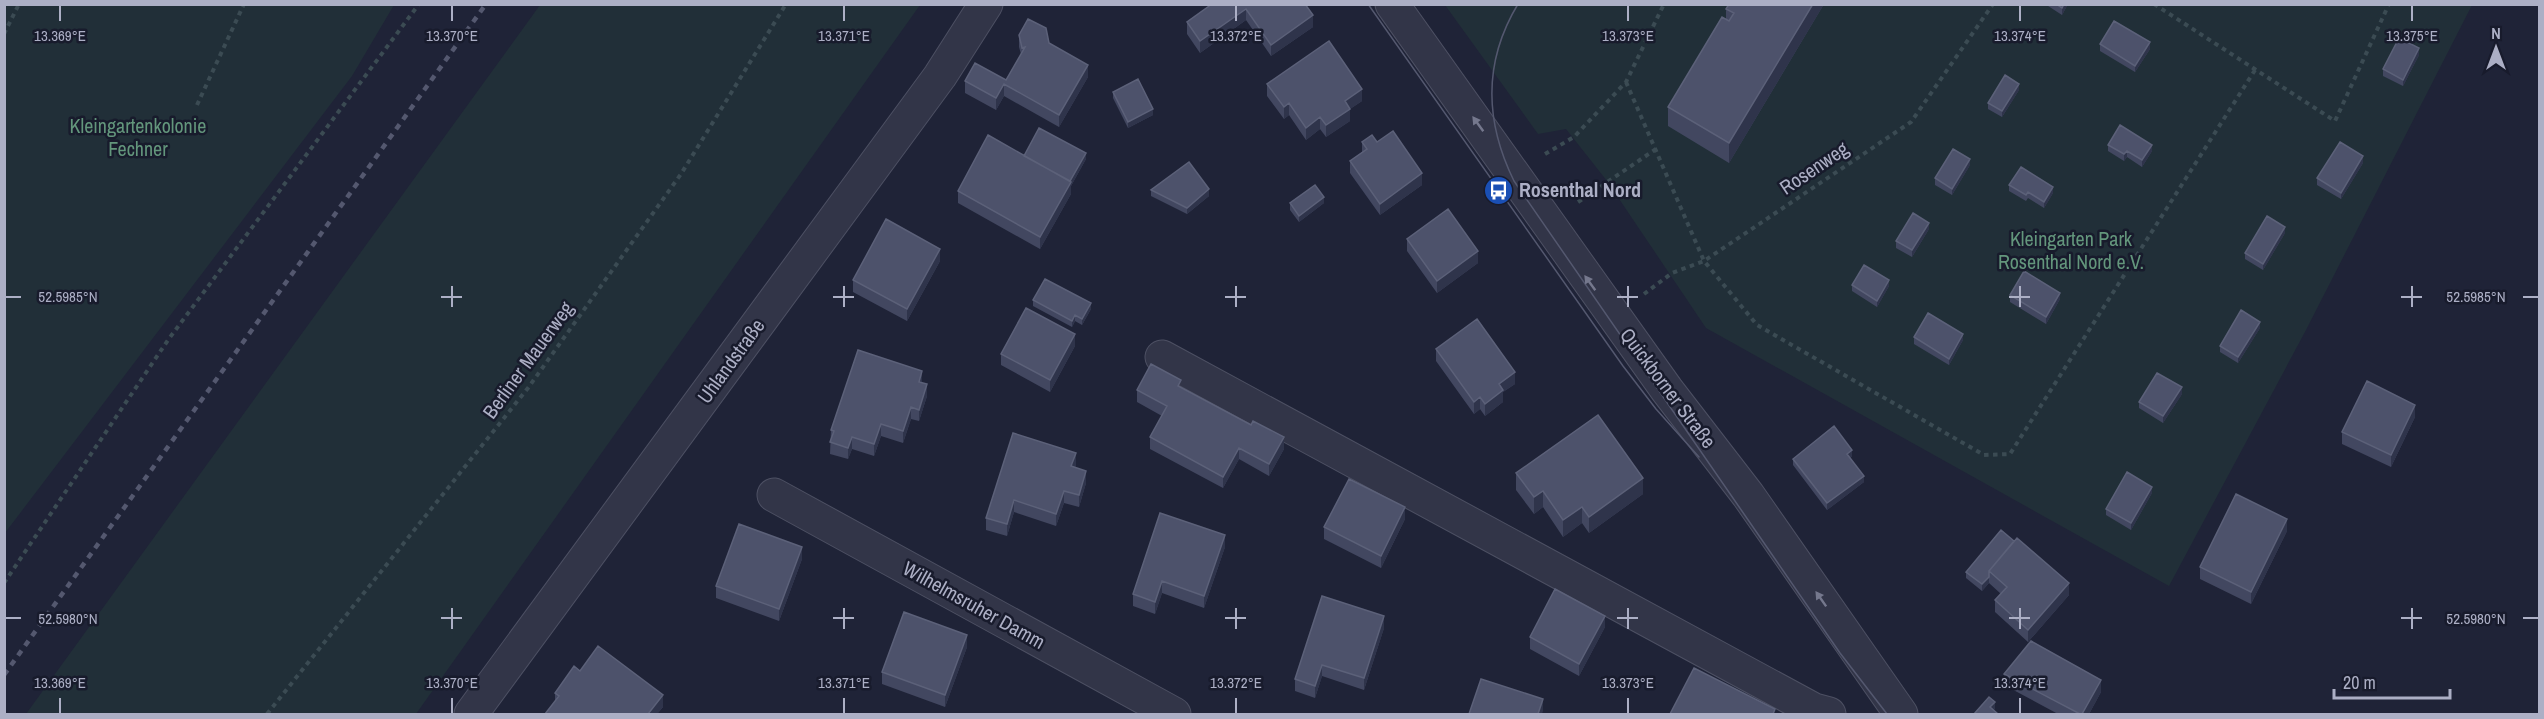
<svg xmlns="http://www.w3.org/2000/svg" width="2544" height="719" font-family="'Archivo Narrow',sans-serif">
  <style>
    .green { fill: #212f38 }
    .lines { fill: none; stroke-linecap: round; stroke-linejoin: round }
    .minor-casing { stroke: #4d5063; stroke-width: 35 }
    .path { stroke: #3b4b53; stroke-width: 4; stroke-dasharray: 4.5 4.5; stroke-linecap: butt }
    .minor { stroke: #323548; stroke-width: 33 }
    .tram { stroke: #54586f; stroke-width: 1.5 }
    .rail { stroke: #54586f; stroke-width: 4.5; stroke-dasharray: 6 6; stroke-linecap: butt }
    .wall { fill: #424760 }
    .shaded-wall { fill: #2f344b }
    .building { fill: #4d526b; stroke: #5c6179; stroke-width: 1.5 }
    .oneway { fill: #75788d }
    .ticks { fill: none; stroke: #acafc5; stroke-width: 2 }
    .labels { text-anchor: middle; stroke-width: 5; stroke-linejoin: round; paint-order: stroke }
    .park-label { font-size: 20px; fill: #63967c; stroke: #181b2c }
    .street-label { font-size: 20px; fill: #acafc5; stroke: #181b2c }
    .poi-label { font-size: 20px; font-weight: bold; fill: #acafc5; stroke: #181b2c; text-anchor: start }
    .ticks-label { font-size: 15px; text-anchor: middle; fill: #acafc5; stroke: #181b2c; stroke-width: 5; stroke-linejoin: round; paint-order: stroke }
  </style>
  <rect width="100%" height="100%" fill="#1f2337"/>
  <path class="green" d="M5,4L394,5L352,76L5,533Z
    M540,5H920L416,714H26Z
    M1445,5H2472L2306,330L2169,586L1706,328L1607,181L1566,129L1538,134Z"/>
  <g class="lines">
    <defs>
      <path id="minor" d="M1392,4L1667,390L1748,495L1901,714
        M1162,357L1814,710L1829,714
        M774,495L1174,714
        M471,714L940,76L986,4"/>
    </defs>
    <use href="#minor" class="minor-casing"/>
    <path class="path" d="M2154,4L2335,121L2389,4
      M4,34L19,4
      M1626,82L1704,261L1757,325L1984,455L2010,454L2255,70
      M197,105L244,4
      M1545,154L1574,137L1626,82L1664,4
      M1578,202L1656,149
      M1644,294L1672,273L1704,261L1911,122L1993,4
      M4,583L168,340L419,4
      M267,714L528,388L681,174L786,4"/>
    <use href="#minor" class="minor"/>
    <path class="tram" d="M1368,4L1623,366L1656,409L1699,457
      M1518,4C1483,62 1485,122 1514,181L1840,653L1887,714"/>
    <path class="rail" d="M4,675L486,4"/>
  </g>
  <path class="wall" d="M1212,4H1305L1313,27L1271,56L1246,20L1200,53L1187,34V22Z
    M1729,4H1824L1729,163L1668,126V107L1726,20V9Z
    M2045,4H2068L2062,15Z
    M1019,35L1049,43L1088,77L1059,127L1004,96L996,110L965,93V81L1006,80L1021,54L1019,47Z
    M2100,44L2150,49L2135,72L2100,51Z
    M2419,55L2403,86L2383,76V69Z
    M1267,84L1362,101L1350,109V121L1326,137L1320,129L1306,140L1289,115L1284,119L1267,96Z
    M2019,90L2002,117L1988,109V103Z
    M1113,92L1153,115L1128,128L1113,98Z
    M1362,142H1377L1422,185L1380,215L1350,173V161L1362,152Z
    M2108,145L2152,151L2142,167L2127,157L2124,161L2108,151Z
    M1024,156L1086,159L1071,186V194L1040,249L958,203V191Z
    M2363,163L2341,199L2317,185V178Z
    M1970,165L1952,195L1935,185V178Z
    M2009,185L2053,193L2044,208L2028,198L2026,201L2009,191Z
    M1151,190L1209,196L1187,214L1151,196Z
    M1290,203H1324L1299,222L1290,210Z
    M1929,229L1912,257L1896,248V241Z
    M2285,233L2263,270L2245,259V253Z
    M1407,239L1478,263L1437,293L1407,251Z
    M940,261L907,321L853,292V280Z
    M1852,285L1889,286L1877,307L1852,291Z
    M2010,295L2060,299L2046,324L2010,302Z
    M1033,300L1091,309L1082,325L1075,321L1072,327L1033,306Z
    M2260,328L2238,363L2220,352V346Z
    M1914,337L1963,340L1949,365L1914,344Z
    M1075,346L1050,392L1001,365V354Z
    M1436,349L1515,384L1503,392V402L1485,416L1480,409L1474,414L1436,361Z
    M922,383L927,396L919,421L911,419L903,443L881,436L874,456L852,449L848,459L830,454L831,430Z
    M1181,388L1284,449L1269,476L1239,459L1223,488L1150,449V437L1162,416L1137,402V390Z
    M2182,394L2163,423L2139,408V402Z
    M2415,417L2391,467L2342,444V432Z
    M1852,456L1850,458L1864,482L1827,510L1793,465V459Z
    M1076,465L1075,467L1086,483L1079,507L1064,503L1056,526L1014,512L1007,536L986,530V518Z
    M1516,473L1643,494L1589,533L1582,523L1563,537L1543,507L1534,514L1516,490Z
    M2152,493L2131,530L2106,515V509Z
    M1405,519L1381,568L1324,539V527Z
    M2001,530L2069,595L2028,642L1995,612V600L2001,594L1989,583L1982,591L1966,578V572Z
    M2287,531L2251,604L2200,579V567Z
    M1225,547L1204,608L1162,593L1155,614L1133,606V594Z
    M802,559L779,621L716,598V586Z
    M1605,627L1579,676L1530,649V637Z
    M1384,628L1364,690L1322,676L1315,698L1295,691V679Z
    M967,647L945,707L882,684V672Z
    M580,671L663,707L657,714H545L555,702V693Z
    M2004,674L2101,692L2089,714H2058L2004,685Z"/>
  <path class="shaded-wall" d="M1813,4H1824L1729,163V143Z
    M2064,4H2068L2062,15V8Z
    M1246,9V20L1200,53V41Z
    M1313,15V27L1271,56V45Z
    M2150,42V49L2135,72V66Z
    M2419,48V55L2403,86V80Z
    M1088,65V77L1059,127V115Z
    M1004,84V96L996,110V98Z
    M2019,84V90L2002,117V111Z
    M1362,89V101L1350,109V121L1326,137V125L1345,101Z
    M1289,103V115L1284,119V107Z
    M1153,109V115L1128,128V122Z
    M1320,117V129L1306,140V128Z
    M2152,145V151L2142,167V160Z
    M2127,151V157L2124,161V154Z
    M1086,153V159L1071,186V194L1040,249V237Z
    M2363,156V163L2341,199V193Z
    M1970,159V165L1952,195V189Z
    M1422,173V185L1380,215V204Z
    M2053,187V193L2044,208V202Z
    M1209,189V196L1187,214V208Z
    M1324,197V203L1299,222V216Z
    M1929,223V229L1912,257V250Z
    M2285,227V233L2263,270V264Z
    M940,249V261L907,321V309Z
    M1478,251V263L1437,293V281Z
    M1889,280V286L1877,307V301Z
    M2060,293V299L2046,324V317Z
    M1091,303V309L1082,325V319Z
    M1075,315V321L1072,327V321Z
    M2260,322V328L2238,363V357Z
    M1075,334V346L1050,392V380Z
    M1963,334V340L1949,365V359Z
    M922,371V383L919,382Z
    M1515,372V384L1503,392V402L1485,416V404L1499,384Z
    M927,384V396L919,421V410Z
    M2182,387V394L2163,423V416Z
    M1480,397V409L1474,414V402Z
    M2415,405V417L2391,467V455Z
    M911,407V419L903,443V431Z
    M881,424V436L874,456V444Z
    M852,437V449L848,459V448Z
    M1284,437V449L1269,476V464Z
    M1239,448V459L1223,488V477Z
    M1852,450V456L1847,460V454Z
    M1076,453V465L1071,478V466Z
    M1086,471V483L1079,507V495Z
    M1864,476V482L1827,510V503Z
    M1643,478V494L1589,533V517Z
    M2152,487V493L2131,530V523Z
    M1064,491V503L1056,526V514Z
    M1543,491V507L1534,514V497Z
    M1014,500V512L1007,536V524Z
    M1405,507V519L1381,568V556Z
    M1582,507V523L1563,537V520Z
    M2287,519V531L2251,604V592Z
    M1225,535V547L1204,608V596Z
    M802,547V559L779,621V609Z
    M1989,577V583L1982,591V584Z
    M1162,581V593L1155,614V602Z
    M2069,583V595L2028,642V630Z
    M1384,616V628L1364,690V678Z
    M1605,616V627L1579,676V664Z
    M967,635V647L945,707V695Z
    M1322,665V676L1315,698V686Z
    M2101,680V692L2089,714H2082Z
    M663,695V707L657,714H648Z
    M1543,699V711L1542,714H1538Z
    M1995,702V709L1990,714V707Z"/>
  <path class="building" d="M1212,4H1305L1313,15L1271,45L1246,9L1200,41L1187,22Z
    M1729,4H1813L1729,143L1668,107L1722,17L1729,21L1734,13L1726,9Z
    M2056,4H2064L2062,8Z
    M1028,19L1046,28L1049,43L1088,65L1059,115L1004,84L996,98L965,81L975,63L1006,80L1025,47L1022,48L1019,35Z
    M2114,21L2150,42L2135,66L2100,44Z
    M2399,38L2419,48L2403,80L2383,69Z
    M1329,41L1362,89L1345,101L1350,109L1326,125L1320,117L1306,128L1289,103L1284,107L1267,84Z
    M2005,75L2019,84L2002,111L1988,103Z
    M1138,79L1153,109L1128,122L1113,92Z
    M2120,125L2152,145L2142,160L2127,151L2124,154L2108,145Z
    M1039,128L1086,153L1070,181L1024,156Z
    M1393,131L1422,173L1380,204L1350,161L1367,149L1362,142L1372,135L1377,142Z
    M988,135L1071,182L1040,237L958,191Z
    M2340,142L2363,156L2341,193L2317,178Z
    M1953,149L1970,159L1952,189L1935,178Z
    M1189,162L1209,189L1187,208L1151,190Z
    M2021,167L2053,187L2044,202L2028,192L2026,195L2009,185Z
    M1315,185L1324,197L1299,216L1290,203Z
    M1448,209L1478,251L1437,281L1407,239Z
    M1913,213L1929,223L1912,250L1896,241Z
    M2267,216L2285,227L2263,264L2245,253Z
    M886,219L940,249L907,309L853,280Z
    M1864,265L1889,280L1877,301L1852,285Z
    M2024,271L2060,293L2046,317L2010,295Z
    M1045,279L1091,303L1082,319L1075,315L1072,321L1033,300Z
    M1026,308L1075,334L1050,380L1001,354Z
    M2241,310L2260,322L2238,357L2220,346Z
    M1928,313L1963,334L1949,359L1914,337Z
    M1477,319L1515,372L1499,384L1503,390L1485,404L1480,397L1474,402L1436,349Z
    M858,350L922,371L919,382L927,384L919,410L911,407L903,431L881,424L874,444L852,437L848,448L830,442L834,431L831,430Z
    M1151,364L1181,380L1178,386L1251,425L1253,421L1284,437L1269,464L1239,448L1223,477L1150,437L1167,406L1137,390Z
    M2157,373L2182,387L2163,416L2139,402Z
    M2367,381L2415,405L2391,455L2342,432Z
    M1598,415L1643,478L1589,517L1582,507L1563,520L1543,491L1534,497L1516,473Z
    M1834,426L1852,450L1847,454L1864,476L1827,503L1793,459Z
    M1013,433L1076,453L1071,466L1086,471L1079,495L1064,491L1056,514L1014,500L1007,524L986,518Z
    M2127,472L2152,487L2131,523L2106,509Z
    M1349,479L1405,507L1381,556L1324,527Z
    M2236,494L2287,519L2251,592L2200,567Z
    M1160,513L1225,535L1204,596L1162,581L1155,602L1133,594Z
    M739,524L802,547L779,609L716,586Z
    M2001,530L2014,541L1989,571V577L1982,584L1966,572Z
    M2017,538L2069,583L2028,630L1995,600L2007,587L1989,571Z
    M1555,589L1605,616L1579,664L1530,637Z
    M1322,596L1384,616L1364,678L1322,665L1315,686L1295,679Z
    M904,612L967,635L945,695L882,672Z
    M2031,641L2101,680L2082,714H2080L2004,674Z
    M598,646L663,695L648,714H545L559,696L555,693L574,666L580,671Z
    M1694,668L1775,709L1773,714H1670Z
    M1481,679L1543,699L1538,714H1469Z
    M1989,697L1995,702L1990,707L1998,714H1974Z"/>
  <defs><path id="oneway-solid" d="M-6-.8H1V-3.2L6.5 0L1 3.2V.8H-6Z" transform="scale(1.5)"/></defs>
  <g class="oneway">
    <use href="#oneway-solid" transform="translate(1478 124) rotate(-126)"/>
    <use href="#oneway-solid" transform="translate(1590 283) rotate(-126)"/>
    <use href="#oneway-solid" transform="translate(1821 599) rotate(-125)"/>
  </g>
  <path class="ticks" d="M60,6V21M452,6V21M844,6V21M1236,6V21M1628,6V21M2020,6V21M2412,6V21M452,286V307M844,286V307M1236,286V307M1628,286V307M2020,286V307M2412,286V307M6,297H21M441,297H462M833,297H854M1225,297H1246M1617,297H1638M2009,297H2030M2401,297H2422M2523,297H2538M452,608V629M844,608V629M1236,608V629M1628,608V629M2020,608V629M2412,608V629M6,618H21M441,618H462M833,618H854M1225,618H1246M1617,618H1638M2009,618H2030M2401,618H2422M2523,618H2538M60,698V713M452,698V713M844,698V713M1236,698V713M1628,698V713M2020,698V713"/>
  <defs>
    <symbol id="bus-disc" viewBox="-11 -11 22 22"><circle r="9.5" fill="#1a4fb4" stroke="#181b2c"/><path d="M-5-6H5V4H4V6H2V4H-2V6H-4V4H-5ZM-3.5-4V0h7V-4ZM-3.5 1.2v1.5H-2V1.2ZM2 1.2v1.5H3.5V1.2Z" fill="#fff"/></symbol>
  </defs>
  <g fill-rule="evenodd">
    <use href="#bus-disc" x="1482" y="174" width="33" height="33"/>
  </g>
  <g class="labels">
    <g class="park-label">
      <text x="138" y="133">Kleingartenkolonie<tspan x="138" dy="23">Fechner</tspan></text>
      <text x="2071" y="246">Kleingarten Park<tspan x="2071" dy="23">Rosenthal Nord e.V.</tspan></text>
    </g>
    <g class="street-label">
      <text transform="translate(1814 168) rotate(-34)" y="7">Rosenweg</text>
      <text transform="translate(528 360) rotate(-54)" y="7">Berliner Mauerweg</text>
      <text transform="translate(731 361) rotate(-54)" y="7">Uhlandstraße</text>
      <text transform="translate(1668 388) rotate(53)" y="7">Quickborner Straße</text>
      <text transform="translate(974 605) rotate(29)" y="7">Wilhelmsruher Damm</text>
    </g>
    <g class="poi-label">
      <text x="1519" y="197">Rosenthal Nord</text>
    </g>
  </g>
  <g class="ticks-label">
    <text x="60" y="41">13.369°E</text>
    <text x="452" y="41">13.370°E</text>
    <text x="844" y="41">13.371°E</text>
    <text x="1236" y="41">13.372°E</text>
    <text x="1628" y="41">13.373°E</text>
    <text x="2020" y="41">13.374°E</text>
    <text x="2412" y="41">13.375°E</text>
    <text x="68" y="302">52.5985°N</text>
    <text x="2476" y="302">52.5985°N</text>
    <text x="68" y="624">52.5980°N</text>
    <text x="2476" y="624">52.5980°N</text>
    <text x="60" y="688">13.369°E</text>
    <text x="452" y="688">13.370°E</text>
    <text x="844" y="688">13.371°E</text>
    <text x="1236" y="688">13.372°E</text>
    <text x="1628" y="688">13.373°E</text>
    <text x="2020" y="688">13.374°E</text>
  </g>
  <rect width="2544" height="719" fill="none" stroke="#acafc5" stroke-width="12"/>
  <g transform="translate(2496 48)" stroke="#181b2c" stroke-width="4.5" paint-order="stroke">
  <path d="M0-4.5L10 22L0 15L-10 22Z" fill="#acafc5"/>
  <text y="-9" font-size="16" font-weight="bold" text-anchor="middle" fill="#acafc5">N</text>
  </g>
  <path d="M2334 689v9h116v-9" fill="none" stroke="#acafc5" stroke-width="3"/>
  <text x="2343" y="689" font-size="18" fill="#acafc5" stroke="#181b2c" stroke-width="4.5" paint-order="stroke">20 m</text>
</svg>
